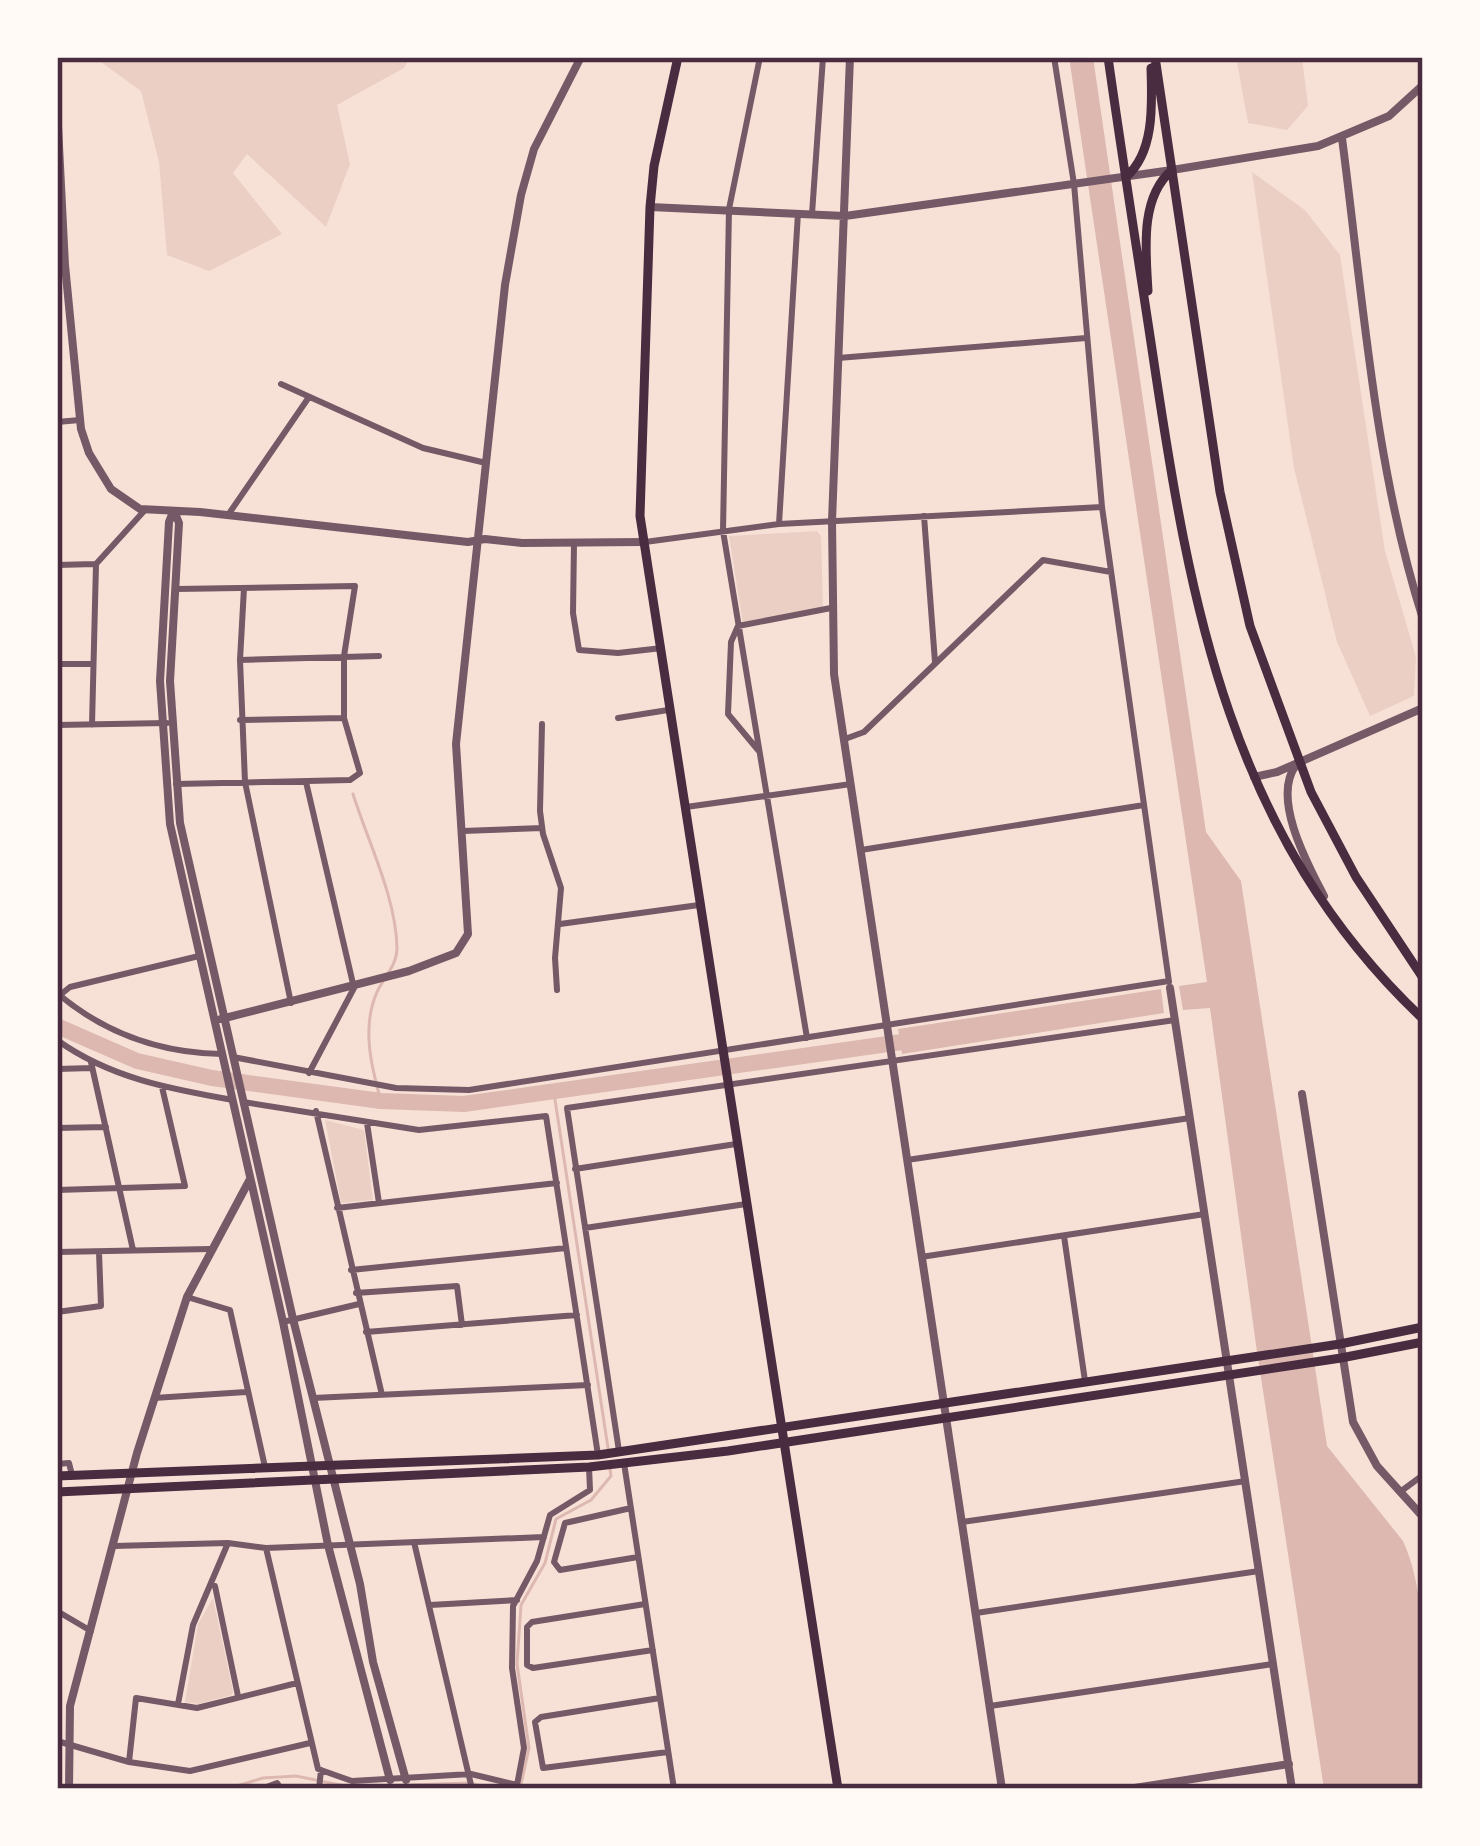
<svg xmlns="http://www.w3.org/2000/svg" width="1480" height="1846" font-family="Raleway,sans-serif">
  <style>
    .green { fill: #ebcfc5 }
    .water { fill: #dcb8b0 }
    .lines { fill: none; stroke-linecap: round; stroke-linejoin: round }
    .stream { stroke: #dcb8b0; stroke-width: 3 }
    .river { stroke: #dcb8b0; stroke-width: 16 }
    .minor { stroke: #755966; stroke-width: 6 }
    .tertiary { stroke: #755966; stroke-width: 8 }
    .primary { stroke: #4a2c40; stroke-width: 9 }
    .trunk { stroke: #4a2c40; stroke-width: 9 }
    .neatline { fill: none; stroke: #4a2c40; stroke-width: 4.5 }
  </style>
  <rect width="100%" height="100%" fill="#f7e1d7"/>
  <path class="green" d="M94,57H410L404,68L337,105L350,164L326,227L247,154L233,173L282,234L209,271L167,255L159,162L141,91Z
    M1236,57H1302L1308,106L1287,130L1248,123Z
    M1252,172L1305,210L1340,255L1385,551L1416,657L1414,696L1370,716L1337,642L1294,468Z
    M817,531L821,536L823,608L743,624L729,536Z
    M325,1120L364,1130L373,1200L341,1203Z
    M213,1598L233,1691L232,1695L198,1704L185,1702L198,1624Z"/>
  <path class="water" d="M1069,57H1093L1206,832L1241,881L1327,1446L1403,1541C1433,1606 1423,1718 1423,1789H1324L1256,1345L1210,1008L1183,1010L1179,986L1207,982Z
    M1161,989L1164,1013L902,1054L898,1029Z"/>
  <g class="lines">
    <path class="stream" d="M353,794C368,842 396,897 397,948C397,965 385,976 378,990C361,1025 371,1066 381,1101
      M554,1093L608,1448
      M227,1789L263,1778L296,1776L350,1787L468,1783L497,1789
      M520,1789L529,1748L517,1664L521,1605L545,1563L556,1519L591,1500L611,1476L610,1469"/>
    <path class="river" d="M57,1026L137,1061L212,1078L381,1101L464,1104L923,1039"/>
    <path class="minor" d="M760,57L729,209L723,531L807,1038
      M1054,57L1074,184L1102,507L1169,982
      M812,214L823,57
      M838,358L1086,338
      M281,384L423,448L486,463
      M57,422L80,420
      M228,515L309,397
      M924,516L935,662
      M779,524L798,213
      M645,542L779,524L1102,507
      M574,543L573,613L579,650L618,653L662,648
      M57,565L95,564
      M244,588L240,660L245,782L291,1003
      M176,589L355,586L344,656V718L360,773L350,780L176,784
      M240,660L379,656
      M57,664H93
      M618,718L668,710
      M240,720L344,718
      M542,724L540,811L543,834L561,888L555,958L557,990
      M57,725L167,723
      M92,725L96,564L145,510
      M845,739L864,732L1043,560L1111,572
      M758,750L728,714L731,642L738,626L831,608
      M306,782L354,988L309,1073
      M686,807L851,784
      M463,831L542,828
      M861,850L1144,805
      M560,924L699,905
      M57,993C104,1033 161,1053 222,1054
      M60,995L70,987L199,956
      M57,1040C110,1078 170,1089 233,1100
      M233,1057L396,1088L469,1090L1169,981
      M91,1062L133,1250
      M57,1069L92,1068
      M243,1102L419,1130L546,1116L598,1455
      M316,1111L382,1395
      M367,1123L379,1203
      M57,1128L106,1127
      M907,1160L1190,1118
      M575,1169L736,1144
      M57,1190L185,1186L162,1087
      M337,1208L557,1183
      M585,1228L746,1204
      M1064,1236L1085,1381
      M57,1252L210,1249
      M921,1257L1205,1214
      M351,1270L566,1248
      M356,1293L457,1286L462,1325
      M187,1297L230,1310L265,1467
      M57,1312L101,1306L99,1252
      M283,1322L359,1304
      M366,1332L577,1315
      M154,1398L246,1392
      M313,1398L588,1385
      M619,1451L567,1108L1175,1020
      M624,1463L674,1789
      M57,1464L69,1463L72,1475
      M1400,1492L1423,1475
      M631,1508L565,1523L554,1562L560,1570L638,1557
      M962,1522L1246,1481
      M414,1542L472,1789
      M114,1546L228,1543L266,1548L544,1537
      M266,1548L318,1769L352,1781L471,1774L517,1785L524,1748L512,1668L513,1606L537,1561L550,1515L590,1490L589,1467
      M215,1586L238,1696
      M645,1604L532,1622L527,1627V1665L533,1668L653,1650
      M430,1605L517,1600
      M57,1611L91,1631
      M976,1613L1259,1571
      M660,1698L541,1717L535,1722L543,1768L668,1752
      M178,1704L193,1625L228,1543
      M990,1706L1273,1664
      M57,1741L129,1762L190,1771L310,1743
      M129,1762L136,1698L197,1708L297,1683
      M261,1789L277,1783L281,1789
      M319,1789L321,1770"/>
    <path class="tertiary" d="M850,57L832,521L834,674L1002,1789
      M57,106L65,265L81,429L89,453L111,489L140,509L200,512L468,542L485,539L522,543L644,542
      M1342,138C1363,298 1374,465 1423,619
      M650,207L845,216L1172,170L1318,146L1389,116L1423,85
      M174,511L179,523L170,681L180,823L293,1319L360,1584L373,1662L406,1780
      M173,512L169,522L160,681L170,824L283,1322L328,1545L390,1780
      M1296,765C1271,798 1308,865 1324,896
      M1254,777L1277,772L1423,708
      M1170,988L1292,1789
      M221,1019L409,971L456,953L468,934L456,744L505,285L521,195L534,149L581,57
      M1302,1094L1353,1422L1377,1466L1423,1517
      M69,1789L70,1706L137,1453L187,1297L249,1181
      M1128,1789L1289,1764"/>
    <path class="primary" d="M678,57L654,166L650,207L640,516L838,1789"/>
    <path class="trunk" d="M1108,57C1122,157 1138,256 1153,356C1190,605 1230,837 1423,1019
      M1155,57L1220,492L1250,626L1311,792L1356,877L1423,978
      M1126,177C1155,152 1152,103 1151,68
      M1148,291C1146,253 1139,198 1172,170
      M57,1476L598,1455L1340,1344L1423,1327
      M57,1492L589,1467L728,1451L1341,1358L1423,1342"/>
  </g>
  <rect width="1480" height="1846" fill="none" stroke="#fffaf5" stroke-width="120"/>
  <rect x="60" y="60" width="1360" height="1726" class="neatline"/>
</svg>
